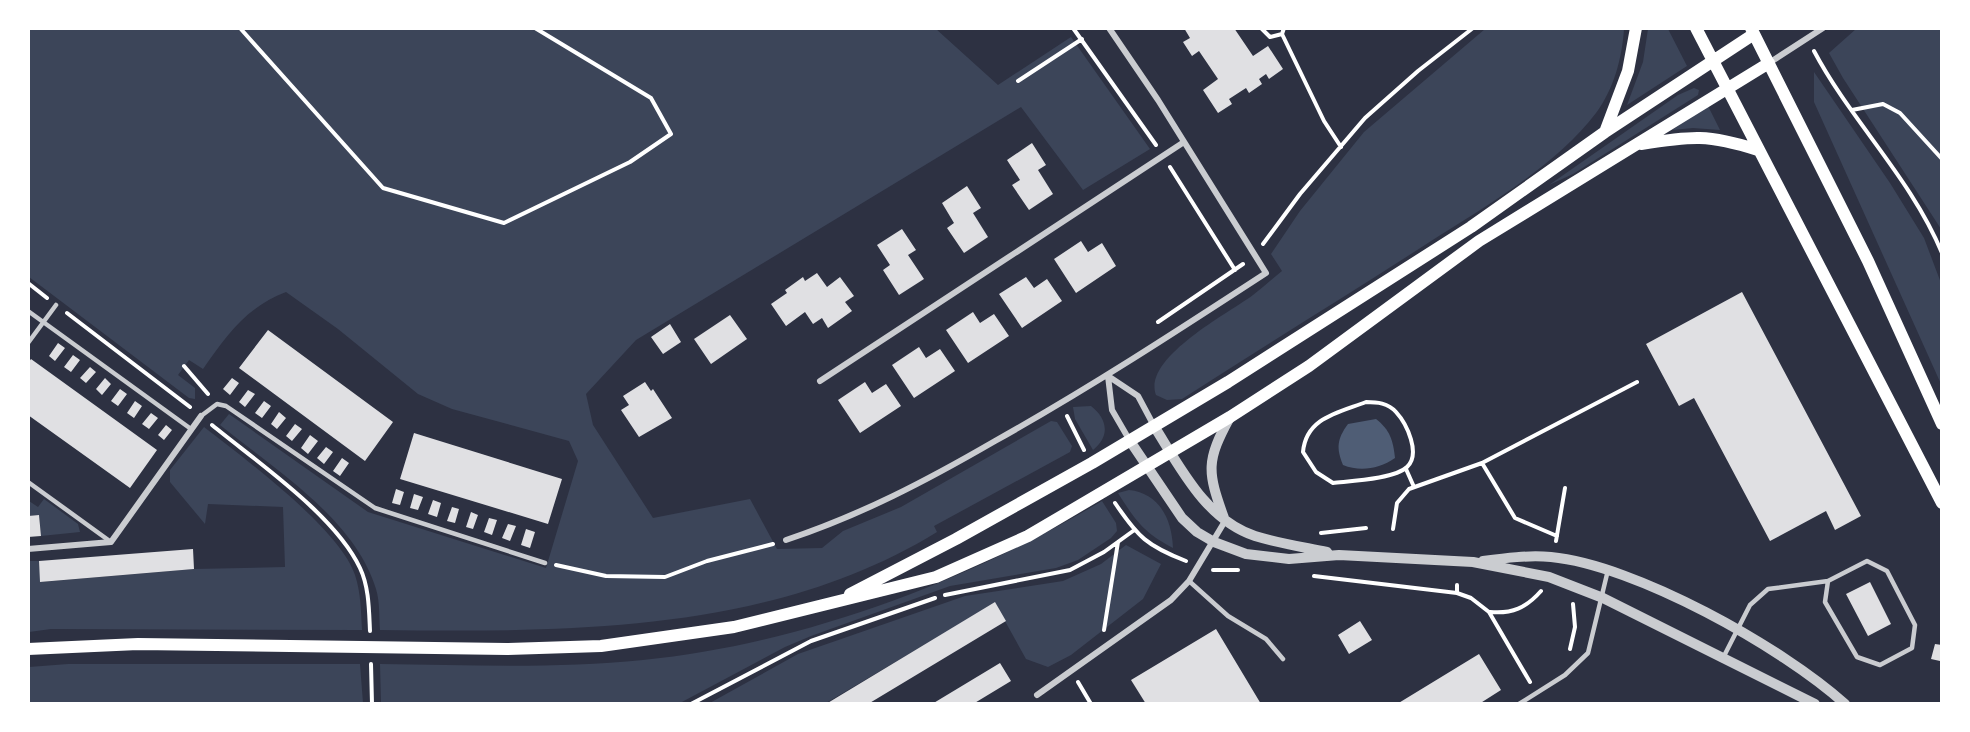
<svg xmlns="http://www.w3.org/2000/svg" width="1970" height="732" font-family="'Playfair Display',serif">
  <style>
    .green { fill: #3c4559 }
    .water { fill: #4f5d75 }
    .building { fill: #e0e0e3 }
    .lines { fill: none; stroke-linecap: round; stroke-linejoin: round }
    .path { stroke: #fff; stroke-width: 4 }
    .service { stroke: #caccd0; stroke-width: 4.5 }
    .minor { stroke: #caccd0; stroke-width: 6 }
    .tertiary { stroke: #caccd0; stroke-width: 10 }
    .secondary { stroke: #fff; stroke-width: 12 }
  </style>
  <rect width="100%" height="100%" fill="#2d3142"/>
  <path class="green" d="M28,29H936L998,85L1071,37L1150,149L1083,190L1021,107L636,340L586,394L593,425L653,518L750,499L777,549L822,548L843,531L901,507L1051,421L1057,422L1072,446L1070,452L934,526L937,532C771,634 568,632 380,630C379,617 380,602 376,589C355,519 274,469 220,425L229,414L368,512L546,568L578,461L569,441L452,409L418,394L338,329L286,292C245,308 227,335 203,369L189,360L178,375L195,388V399L189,398L29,277Z
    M1485,29H1624C1622,58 1614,89 1596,113C1555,167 1484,207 1428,243C1346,296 1264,346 1182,399L1167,400L1156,395C1142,358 1229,313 1253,295C1263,287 1272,279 1282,271L1271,254L1300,211L1364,132Z
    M1648,29H1668L1687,66L1627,105L1643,62Z
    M1856,29H1941V229L1843,78L1829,53Z
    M1814,72L1890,183L1924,238L1941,283V384L1814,102Z
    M1694,88L1699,90L1698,95L1573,174L1549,185L1678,95Z
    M1708,106L1720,130L1693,128L1672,130Z
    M1091,406C1108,419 1110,437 1093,450L1075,419L1073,407Z
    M204,427C244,458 340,529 355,575C361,593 361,612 362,630L51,629L29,632V561H39L41,582L194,569L285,567L283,507L208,504L205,524L170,482V470Z
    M1129,490C1159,493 1172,519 1173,548C1144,533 1135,520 1118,493Z
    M44,499L78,524L80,532L41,536L39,515L29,516V501L38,507Z
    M1102,501L1116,523L1117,531L1111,538L1078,560L1056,568L950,586L811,636L785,647L680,703H381L380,664C468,665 556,669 643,660C802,644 966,582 1102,501Z
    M1126,545L1161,564L1143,599L1071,655L1048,667L1026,659L995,603L826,703L708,704L798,654L965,596L1063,581L1101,564Z
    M68,664H360L363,703H29V667Z"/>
  <path class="water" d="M1376,419C1390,430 1393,440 1395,458C1379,469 1360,472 1343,465C1336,448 1337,439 1348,424Z"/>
  <path class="building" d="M1184,28H1234L1253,56L1268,46L1283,69L1269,79L1266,74L1259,79L1262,84L1249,93L1246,88L1229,99L1232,104L1218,113L1203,90L1218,79L1199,51L1192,56L1183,42L1190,38Z
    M1032,143L1046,165L1038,170L1053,194L1029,210L1012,185L1020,180L1007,160Z
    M967,186L981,208L973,213L988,237L964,253L947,228L954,223L942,203Z
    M902,229L916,250L908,255L924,279L899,295L883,270L890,265L877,245Z
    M1081,241L1088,252L1102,243L1116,266L1076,293L1054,259Z
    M817,273L827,287L840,277L854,296L845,302L852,311L828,328L822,318L813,324L805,312L786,326L771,304L787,293L785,290L803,277L805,281Z
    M1026,277L1034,288L1047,279L1062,301L1022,328L999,294Z
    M1742,292L1861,516L1835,530L1826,511L1770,541L1694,398L1679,406L1646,344Z
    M973,312L980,323L994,314L1009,336L968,363L946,330Z
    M730,315L747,339L711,364L694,339Z
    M670,324L681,342L663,354L651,337Z
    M268,330L393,422L365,461L239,368Z
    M58,343L65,348L55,361L49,356Z
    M919,347L926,358L940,349L955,371L914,398L892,365Z
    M73,355L80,360L71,372L64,367Z
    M31,359L157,450L130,488L28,415V363Z
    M90,367L96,372L86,383L80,378Z
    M105,378L111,384L102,395L96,389Z
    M232,378L239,383L230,395L223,389Z
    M645,382L651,391L653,389L672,418L639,437L621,410L629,405L623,396Z
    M865,382L872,393L886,384L901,406L860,433L838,400Z
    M120,389L127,394L118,406L111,401Z
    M248,390L255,394L245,407L239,402Z
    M135,401L142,406L134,418L127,413Z
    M264,401L271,406L262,418L255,413Z
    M279,412L286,418L277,429L271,424Z
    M151,413L158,418L149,429L142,424Z
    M295,424L302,429L292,441L286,436Z
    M166,425L172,430L164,440L158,435Z
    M414,433L562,479L548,524L400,479Z
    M310,435L318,441L308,454L301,448Z
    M326,447L333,452L324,464L317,458Z
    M342,458L349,463L340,476L333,471Z
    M396,489L404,492L400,505L392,503Z
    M414,494L423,497L418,510L410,508Z
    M433,500L441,503L437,517L428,514Z
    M452,507L459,509L455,523L447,521Z
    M471,512L478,515L473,529L466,527Z
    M39,515L41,536L28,537V516Z
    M489,518L497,520L492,535L484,532Z
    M508,524L516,526L510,541L502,538Z
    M526,529L535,532L530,548L521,545Z
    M193,549L194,569L40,582L39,561Z
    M1870,582L1891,624L1868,636L1846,594Z
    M995,602L1006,621L868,704H826Z
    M1360,621L1372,640L1349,654L1338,635Z
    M1216,629L1261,704H1146L1131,680Z
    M1935,644L1942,645L1940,661L1931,659Z
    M1479,654L1501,690L1479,704H1397Z
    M1000,663L1011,681L973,704H932Z"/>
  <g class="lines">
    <path class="path" d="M240,28L383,188L504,223L630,162L671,134L651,98L535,28
      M1073,28L1156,145
      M1261,28L1270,37L1282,34
      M1284,28L1282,34L1324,121L1341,147
      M1814,51C1851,121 1911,178 1942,253
      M1018,81L1082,39
      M1852,110L1883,104L1900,113L1942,159
      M1170,167L1235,270
      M1263,244L1300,194L1365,118L1418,71L1473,28
      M28,283L47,298
      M67,313L190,407
      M1158,322L1243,264
      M184,366L208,394
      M1366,402C1377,402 1388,403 1396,412C1407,424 1421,454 1407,467C1395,479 1350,481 1333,483L1316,472L1303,452C1306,418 1337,413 1366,402Z
      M1067,416L1084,450
      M212,425C257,462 335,515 360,568C369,587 369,610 370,631
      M1482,463L1515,518L1557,536
      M1406,469L1414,487
      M1115,503C1138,537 1147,546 1186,561
      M1393,529L1397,503L1409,489L1482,463L1637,382
      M1321,533L1366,528
      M1556,541L1565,488
      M556,565L606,576L665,577L707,561L773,544
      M1213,570H1238
      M1314,576L1457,593L1471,598L1489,612L1530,682
      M1457,593V585
      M945,595L1070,570L1104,552L1133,531
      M1490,612C1512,614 1526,608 1541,591
      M1104,630L1118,542
      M1570,649L1575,627L1573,604
      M371,664L372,704
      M1078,682L1091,704
      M691,704L811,641L935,598"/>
    <path class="service" d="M28,311L191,429
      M28,343L56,305
      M201,416L217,404L226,406L375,508L545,563
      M28,482L111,542
      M1189,581L1228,616L1266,639L1283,659
      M1724,656L1750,605L1768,589L1828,581L1867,561L1887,571L1915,625L1912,648L1880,665L1857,657L1825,602L1828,581
      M1519,704L1565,675L1588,653L1608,570"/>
    <path class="minor" d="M1769,63L1823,28
      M1108,376L1112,410L1130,441
      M1108,376L1138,396L1154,426
      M820,381L1184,142
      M786,540C861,515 926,481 995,441C1088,389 1177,331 1266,273L1158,100L1109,28
      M28,549L111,542L201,416
      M1037,695L1171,600L1189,581L1225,521"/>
    <path class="tertiary" d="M1154,426C1180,467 1206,520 1255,536C1278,543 1303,547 1327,552
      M1130,441L1182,518L1197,532L1214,542L1246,554L1289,559L1339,555L1473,562L1549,577L1603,598L1815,704
      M1224,518C1207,471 1206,461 1230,417
      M1483,561C1505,558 1528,555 1551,557C1635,565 1782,647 1845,704"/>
    <path class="secondary" d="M1696,28L1942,503
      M1751,28L1868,261L1942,424
      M1605,132L1628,71L1636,28
      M1641,144C1692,136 1708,134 1758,150
      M850,594L956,539L1092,463L1228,382L1471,227L1605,132L1754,34
      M28,649L138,644L507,649L601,646L734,627L936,577L1028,536L1230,417L1309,366L1479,241L1769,63"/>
  </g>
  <rect width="1970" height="732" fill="none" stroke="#ffffff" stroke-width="60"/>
</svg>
